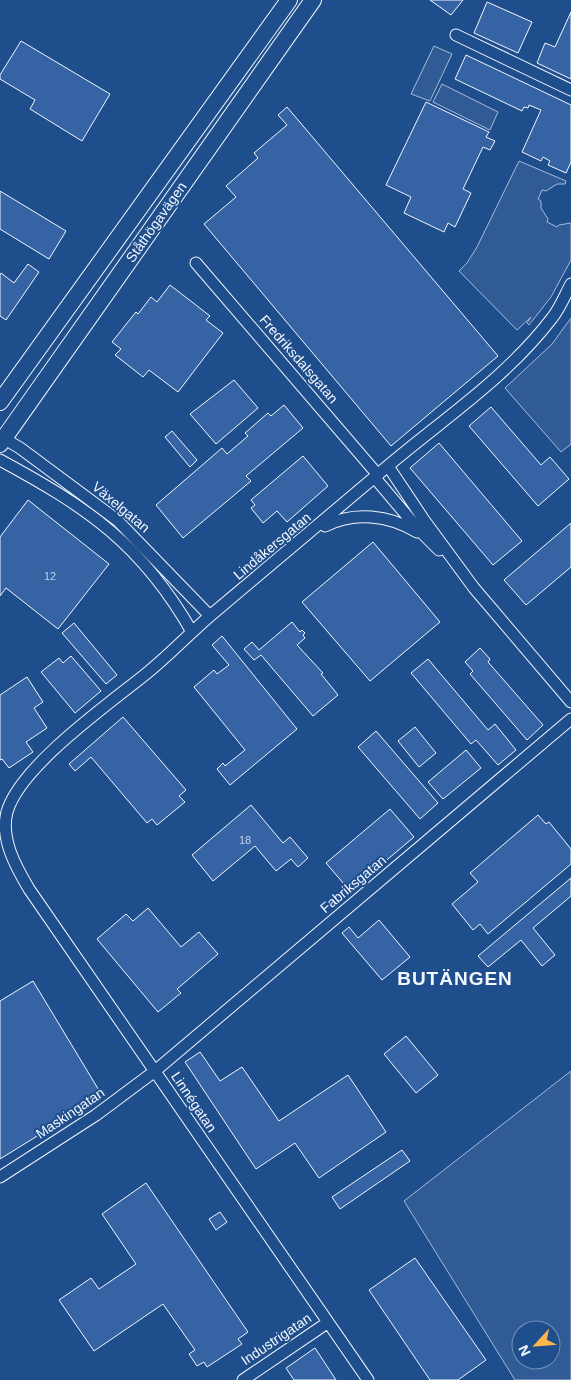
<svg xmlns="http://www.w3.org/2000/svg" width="571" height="1380" font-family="Arial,sans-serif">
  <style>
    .built { fill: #305b95; stroke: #a8bbd7; fill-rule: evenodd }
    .building { fill: #3563a3; stroke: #f2f6ff }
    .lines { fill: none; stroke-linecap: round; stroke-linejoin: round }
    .street-casing { stroke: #f2f6ff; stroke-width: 13 }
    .secondary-casing { stroke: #f2f6ff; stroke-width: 18 }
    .street { stroke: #1f4e8c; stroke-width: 11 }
    .secondary { stroke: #1f4e8c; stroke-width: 16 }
    .labels { text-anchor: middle; stroke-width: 4; stroke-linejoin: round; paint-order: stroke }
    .number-label { font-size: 11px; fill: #c3d1e8 }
    .street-label { font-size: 14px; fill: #f2f6ff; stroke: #1f4e8c }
    .district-label { font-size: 19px; font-weight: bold; letter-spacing: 1px; fill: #f2f6ff; stroke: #1f4e8c }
  </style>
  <rect width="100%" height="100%" fill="#1f4e8c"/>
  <path class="built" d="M434,46L452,54L430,101L411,94Z
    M442,84L498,112L490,130L433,102Z
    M519,161L566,181L565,184H557L546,191L542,190L538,199L541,201V208L548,219L547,222L557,227L559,225L571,223V260L551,297L529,325L527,323L531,317L517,330L459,271L467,263L477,247Z
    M571,318V444L561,452L505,388L552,344Z
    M571,1071V1380H515L404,1201ZM521,1330H551V1360H521Z"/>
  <path class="building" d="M430,0H463L451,15Z
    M487,2L532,22L518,53L474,33Z
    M571,12V79L537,63L545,43L555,47Z
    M21,41L110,94L82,141L30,109L35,100L0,79V75Z
    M466,55L571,105V162L566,173L548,165L550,161L543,157L541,161L522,152L541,110L529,105L528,108L524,107L522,111L455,79Z
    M426,102L489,132L486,137L495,141L490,150L483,147L463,189L471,193L455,227L448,223L444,232L404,213L411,197L386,185Z
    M287,107L498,356L391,446L204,224L236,197L226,186L258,158L254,153L287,125L278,115Z
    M0,191L66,231L49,259L0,229Z
    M28,264L39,272L6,320L0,316V275L1,273L14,283Z
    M170,285L210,316L206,320L223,333L178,392L149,370L143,377L115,355L121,349L112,342L136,312L138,314L151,297L157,302Z
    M234,380L258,408L216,444L190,414Z
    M284,405L303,428L246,476L251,481L183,538L156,505L222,448L227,454L248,436L245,433L268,413L271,416Z
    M491,407L541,465L550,457L569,479L538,506L469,426Z
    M172,431L197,460L190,467L165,437Z
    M439,443L522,541L493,565L410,468Z
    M303,456L328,486L287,522L277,511L263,523L251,508L255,505L251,500Z
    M28,500L109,564L58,629L6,588L0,596V537Z
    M571,523V567L526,605L504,580Z
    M373,542L440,622L370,681L302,602Z
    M292,622L300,632L302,630L305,633L303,635L305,638L297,645L323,673L321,674L338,695L313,716L261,655L254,660L244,649L252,642L259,650Z
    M74,623L117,675L106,684L62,633Z
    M222,636L297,729L230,785L217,769L223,763L225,766L245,750L194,687L214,670L217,674L229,665L212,645Z
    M480,648L490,659L488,662L543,725L527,740L470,674L473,671L465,662Z
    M71,656L101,691L75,713L41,672L59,658L63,663Z
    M428,659L488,730L495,724L516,750L498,765L476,740L471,744L411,673Z
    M27,677L43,702L34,708L47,728L26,742L33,752L9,768L2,759L0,760V695Z
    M123,717L186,790L179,796L185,802L157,825L152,819L147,823L91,757L75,771L69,764Z
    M415,727L436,753L419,767L398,741Z
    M376,731L438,803L420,819L358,747Z
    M466,750L481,768L443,799L428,782Z
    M251,805L283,843L290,837L308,858L298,867L291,859L276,871L255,846L213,881L192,855Z
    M390,809L414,837L350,891L326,863Z
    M538,815L546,824L549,822L571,849V864L488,934L480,924L473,930L452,904L478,882L470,873Z
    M571,878V896L533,928L555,955L542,966L521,940L488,967L478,956Z
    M148,908L181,947L199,932L218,954L177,989L181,993L158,1012L97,939L126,914L133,921Z
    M379,920L410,957L382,980L342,933L349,927L358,938Z
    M33,981L100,1092L78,1105L81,1109L0,1159V1001Z
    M406,1036L438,1075L416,1093L384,1054Z
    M200,1052L220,1081L242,1067L279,1121L348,1075L386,1132L319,1178L295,1143L256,1169L185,1062Z
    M402,1150L410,1161L340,1209L332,1197Z
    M146,1183L248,1332L238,1339L242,1344L207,1367L204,1362L197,1366L189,1354L195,1350L163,1304L94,1351L59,1300L91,1278L99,1289L136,1264L102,1214Z
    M220,1212L227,1222L216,1230L209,1219Z
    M415,1258L486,1360L458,1380H430L369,1290Z
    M315,1348L336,1380H294L286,1368Z"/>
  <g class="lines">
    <defs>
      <path id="street" d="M456,35L571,90
        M196,263L378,475
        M0,436L20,448L117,520L210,616
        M0,460C87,507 142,544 192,632
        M388,466L424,520L474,588L571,702
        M375,478L419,530L439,550
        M325,526C354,511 389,515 417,532
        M0,1177L96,1115L155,1071L571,719
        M243,1380L327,1323
        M368,1380L29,889C16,867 0,839 7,812C20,766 109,704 147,673C169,655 189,634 211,615C270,565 330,515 389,465C446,417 507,377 552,318C560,308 565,295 571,284"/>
      <path id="secondary" d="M0,402L289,0
        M0,444L313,0"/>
    </defs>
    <use href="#street" class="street-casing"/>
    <use href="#secondary" class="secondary-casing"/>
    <use href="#street" class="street"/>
    <use href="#secondary" class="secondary"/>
  </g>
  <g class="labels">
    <g class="number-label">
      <text x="50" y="580">12</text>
      <text x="245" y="844">18</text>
    </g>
    <g class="street-label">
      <text transform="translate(156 222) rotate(-55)" y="5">Ståthögavägen</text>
      <text transform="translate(299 359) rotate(49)" y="5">Fredriksdalsgatan</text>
      <text transform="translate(121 507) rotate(40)" y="5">Växelgatan</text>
      <text transform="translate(272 546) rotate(-40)" y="5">Lindåkersgatan</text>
      <text transform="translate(353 884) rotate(-40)" y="5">Fabriksgatan</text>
      <text transform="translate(194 1102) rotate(56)" y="5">Linnégatan</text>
      <text transform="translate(70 1113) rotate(-34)" y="5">Maskingatan</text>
      <text transform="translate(276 1339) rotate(-34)" y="5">Industrigatan</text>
    </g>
    <g class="district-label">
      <text x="455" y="985">BUTÄNGEN</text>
    </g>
  </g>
  <g transform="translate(536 1345) rotate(244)"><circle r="24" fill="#1f4e8c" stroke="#7391ba"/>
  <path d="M0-4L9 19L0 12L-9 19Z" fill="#ffb74d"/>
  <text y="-8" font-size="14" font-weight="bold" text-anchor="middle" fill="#f2f6ff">N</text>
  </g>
</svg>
